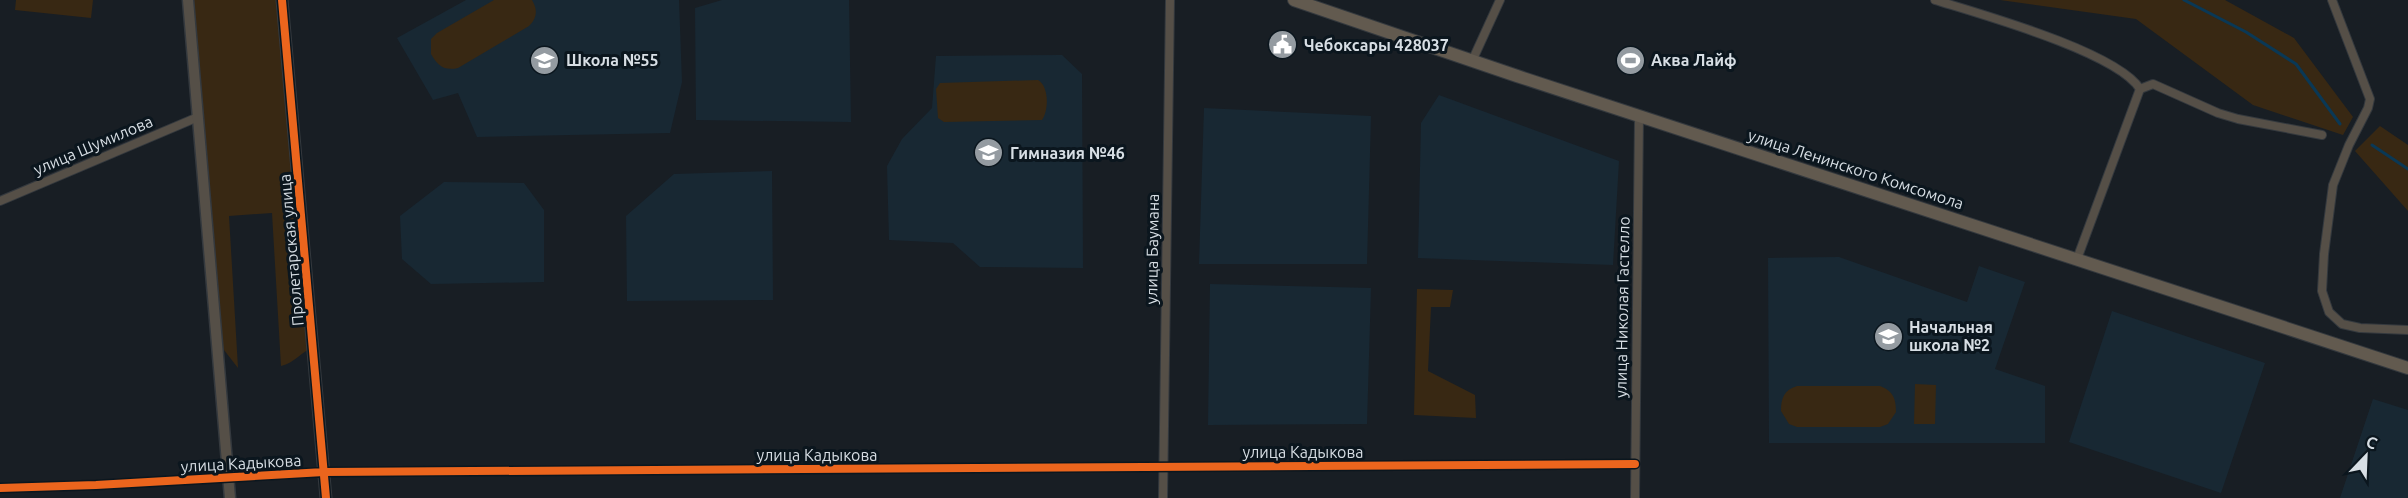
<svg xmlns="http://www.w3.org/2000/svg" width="2408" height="498" font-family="Ubuntu,sans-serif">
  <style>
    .built { fill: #182833 }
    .green { fill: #382813 }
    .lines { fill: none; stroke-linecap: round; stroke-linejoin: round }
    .stream { stroke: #0a3855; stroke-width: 3 }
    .minor-casing { stroke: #34393e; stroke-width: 10 }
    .tertiary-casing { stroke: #34393e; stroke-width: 13 }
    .secondary-casing { stroke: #34393e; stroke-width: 14 }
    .minor { stroke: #554f47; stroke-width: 8 }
    .tertiary { stroke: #554f47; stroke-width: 10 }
    .secondary { stroke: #625a4f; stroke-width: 12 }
    .cycleway-casing { stroke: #0b161e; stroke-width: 11 }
    .cycleway { stroke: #eb651d; stroke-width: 8 }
    .labels { text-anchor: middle; stroke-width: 6; stroke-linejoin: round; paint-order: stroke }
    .poi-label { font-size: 16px; font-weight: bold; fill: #d7dee4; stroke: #0b161e; text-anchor: start }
    .street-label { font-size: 16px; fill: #d7dee4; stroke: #0b161e }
  </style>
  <rect width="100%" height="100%" fill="#181e24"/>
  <path class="built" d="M466,0H679L682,82L670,133L477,137L458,93L433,100L397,38Z
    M722,0H849L851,122L696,120L695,8Z
    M1062,55L1082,74L1083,268L980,267L953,243L889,240L887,166L902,139L932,108L936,56Z
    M1439,95L1619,161L1613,265L1418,258L1421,123Z
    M1204,108L1371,116L1367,264H1199Z
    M772,171L773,300L627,301L626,216L674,174Z
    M444,182L524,183L544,210V282L431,284L402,259L400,216Z
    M1839,257L1967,302L1979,266L2025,282L1995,369L2045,386V443H1769L1768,258Z
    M1210,284L1371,288L1367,424L1208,425Z
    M2112,311L2265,363L2221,493L2069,442Z
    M2373,399L2408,410V498H2340Z"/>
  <path class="green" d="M16,0H93L91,18L15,10Z
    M189,0H281L313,348C300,352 295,363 281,366L272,213L229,216L238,368L217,341Z
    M494,0H532C538,10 537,18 529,26L458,68C444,71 438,66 431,54V39L437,33Z
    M2000,0H2225L2294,38L2353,117L2343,135L2253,105L2136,19Z
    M1038,80C1049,86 1049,110 1042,120L944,122L938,118L936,89L940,83Z
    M2380,126L2408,145V211L2355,151Z
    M1417,289L1453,290L1450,307H1431L1428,371L1475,395L1476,418L1414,415Z
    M1915,384L1936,385L1935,424H1914Z
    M1797,386H1880C1893,391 1896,398 1896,412L1888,424L1880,427H1797L1789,424L1781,411C1781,398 1784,390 1797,386Z"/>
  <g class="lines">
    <path class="stream" d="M2184,0L2246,32L2296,64L2340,124
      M2372,145L2408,169"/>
    <defs>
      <path id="minor" d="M1935,0C1980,14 2117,52 2140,89
        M2332,0L2370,99L2368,108L2349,145L2333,185L2324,254L2322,291L2329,312L2342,324L2360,328L2408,330
        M1473,59L1500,0
        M2140,89L2153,84L2218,113L2238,119L2322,135
        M0,201L198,117
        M2077,259L2140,89
        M0,488L96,485L324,472L1635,464
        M1163,498L1170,0
        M1635,498L1639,116"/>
      <path id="tertiary" d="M188,0L230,498
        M282,0L326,498"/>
      <path id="secondary" d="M1294,0L1517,76L2408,368"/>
    </defs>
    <use href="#minor" class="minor-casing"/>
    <use href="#tertiary" class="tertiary-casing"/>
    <use href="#secondary" class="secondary-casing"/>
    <use href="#minor" class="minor"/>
    <use href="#tertiary" class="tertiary"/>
    <use href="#secondary" class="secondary"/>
    <defs>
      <path id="cycleway" d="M282,0L326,498
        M0,488L96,485L324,472L1635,464"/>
    </defs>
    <use href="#cycleway" class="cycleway-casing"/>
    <use href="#cycleway" class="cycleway"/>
  </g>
  <defs>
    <symbol id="civic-disc" viewBox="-11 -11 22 22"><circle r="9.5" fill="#949ba1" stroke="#0b161e"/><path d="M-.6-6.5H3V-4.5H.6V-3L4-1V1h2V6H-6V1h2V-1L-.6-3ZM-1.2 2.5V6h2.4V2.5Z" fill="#fff"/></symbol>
    <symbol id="school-disc" viewBox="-11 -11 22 22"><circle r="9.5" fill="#949ba1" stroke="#0b161e"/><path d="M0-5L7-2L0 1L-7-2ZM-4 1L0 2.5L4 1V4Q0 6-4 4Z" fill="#fff"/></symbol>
    <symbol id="stadium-disc" viewBox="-11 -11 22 22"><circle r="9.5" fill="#949ba1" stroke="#0b161e"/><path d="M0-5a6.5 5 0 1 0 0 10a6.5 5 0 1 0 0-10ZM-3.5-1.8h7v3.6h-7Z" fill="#fff"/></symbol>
  </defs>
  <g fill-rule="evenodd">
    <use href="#civic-disc" x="1266" y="28" width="33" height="33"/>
    <use href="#school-disc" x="528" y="44" width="33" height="33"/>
    <use href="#stadium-disc" x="1614" y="44" width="33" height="33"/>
    <use href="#school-disc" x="972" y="136" width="33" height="33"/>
    <use href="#school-disc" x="1872" y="320" width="33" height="33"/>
  </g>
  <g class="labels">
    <g class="poi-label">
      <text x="1304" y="51">Чебоксары 428037</text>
      <text x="566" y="66">Школа №55</text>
      <text x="1651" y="66">Аква Лайф</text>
      <text x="1010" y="159">Гимназия №46</text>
      <text x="1909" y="333">Начальная<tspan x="1909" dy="18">школа №2</tspan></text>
    </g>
    <g class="street-label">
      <text transform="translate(93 145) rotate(-23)" y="6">улица Шумилова</text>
      <text transform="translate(1856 169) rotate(18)" y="6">улица Ленинского Комсомола</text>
      <text transform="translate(1152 249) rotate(-89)" y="6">улица Баумана</text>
      <text transform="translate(291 250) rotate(-95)" y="6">Пролетарская улица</text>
      <text transform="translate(1622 307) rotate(-89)" y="6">улица Николая Гастелло</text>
      <text x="1303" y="458">улица Кадыкова</text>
      <text x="817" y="461">улица Кадыкова</text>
      <text transform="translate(241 463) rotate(-3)" y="6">улица Кадыкова</text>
    </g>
  </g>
  <g transform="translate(2366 456) rotate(23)" stroke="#0b161e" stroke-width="4.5" paint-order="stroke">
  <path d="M0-4.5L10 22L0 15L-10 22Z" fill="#d7dee4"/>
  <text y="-9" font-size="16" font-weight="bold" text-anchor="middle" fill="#d7dee4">С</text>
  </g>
</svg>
